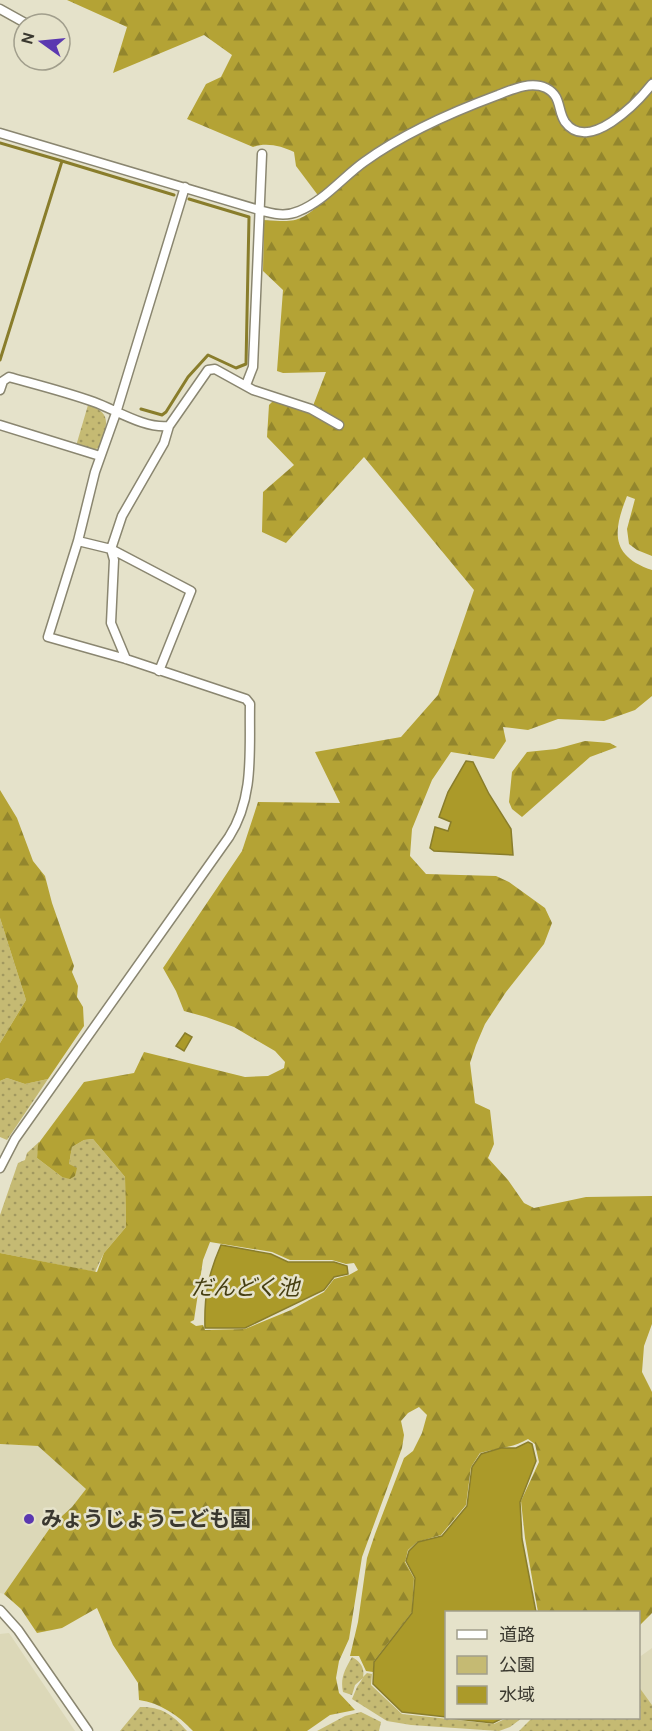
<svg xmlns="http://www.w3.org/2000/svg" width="652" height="1731" font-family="Cabin,'Noto Sans JP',sans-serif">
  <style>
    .built { fill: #dcd8b8 }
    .green { fill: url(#green-dots) }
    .forest { fill: url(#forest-firs); fill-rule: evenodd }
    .water { fill: #ab9a29; stroke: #897d2b; stroke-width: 1.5 }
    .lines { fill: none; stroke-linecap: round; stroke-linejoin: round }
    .stream { stroke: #897d2b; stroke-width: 3 }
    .minor-casing { stroke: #8a8670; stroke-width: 11 }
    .minor { stroke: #fff; stroke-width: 8 }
    .poi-dot { fill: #5b38b0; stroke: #e5e2ca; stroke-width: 2 }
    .labels { text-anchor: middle; stroke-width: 5; stroke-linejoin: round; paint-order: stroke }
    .poi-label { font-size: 21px; font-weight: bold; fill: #3a382f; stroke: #e5e2ca; text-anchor: start }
    .water-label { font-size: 22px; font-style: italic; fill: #453e11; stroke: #e5e2ca }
  </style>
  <defs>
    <pattern id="green-dots" width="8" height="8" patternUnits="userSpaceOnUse" patternTransform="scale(1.5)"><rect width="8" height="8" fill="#c5ba73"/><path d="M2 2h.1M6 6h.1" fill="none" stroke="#a1985f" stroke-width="1.8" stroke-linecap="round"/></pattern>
    <pattern id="forest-firs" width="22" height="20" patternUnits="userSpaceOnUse" patternTransform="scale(1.5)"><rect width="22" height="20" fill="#b4a335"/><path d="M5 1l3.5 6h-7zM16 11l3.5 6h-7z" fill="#93862d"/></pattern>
  </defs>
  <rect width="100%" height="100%" fill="#e5e2ca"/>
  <path class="built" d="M0,1444L38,1446L86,1489L72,1507L52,1525L4,1594L0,1593Z
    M9,1633L75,1731H0V1634Z
    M652,1648V1705L639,1687L638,1658Z"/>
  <path class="green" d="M88,405C114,413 106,426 100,447L92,451L76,446Z
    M0,918L26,1000L0,1043Z
    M7,1078L25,1084L48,1079L7,1140L0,1137V1081Z
    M93,1139L125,1177L126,1227L104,1253L95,1272L0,1253V1215L18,1163L25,1160L27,1153L39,1142L37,1158L62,1177L69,1164L72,1147L84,1140Z
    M352,1657C360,1661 365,1668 363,1677L367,1673L372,1674L371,1685L402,1714L494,1724L507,1718H522L510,1727L499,1731L411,1725L387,1721L352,1699L357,1687L363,1678L355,1685L352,1695L343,1692C340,1678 345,1669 352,1657Z
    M639,1687L652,1705V1731H519L532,1718H638Z
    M140,1707C162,1707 172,1714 187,1731H120Z
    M361,1712L381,1722L379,1731H317L345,1716Z"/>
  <path class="forest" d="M67,0H652V556L637,550L629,544L627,529L635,499L627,496C613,531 610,556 652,570V696L635,710L604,721L558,719L528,730L503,727L506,741L494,759L451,752L432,780L412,829L410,856L426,874L496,876L509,882L545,908L552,923L544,944L506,992L485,1024L476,1045L470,1063L475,1103L490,1110L494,1144L488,1158L508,1180L524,1203L534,1208L586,1197L652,1196V1324L644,1346L642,1372L652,1392V1613L639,1626L638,1612H538L525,1538L521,1501L539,1462L535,1444L528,1439C513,1448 497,1448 480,1453L471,1467L466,1505L441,1535L417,1542L408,1550L405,1562L414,1578L412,1612L374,1661L373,1672L366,1671L359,1656H350L358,1622L367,1558L375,1534L404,1458L413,1451L422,1433L427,1415L419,1407L408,1413L401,1421L404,1435L402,1448L362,1557L349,1639L339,1661L336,1678L339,1693L355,1710L330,1715L307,1731H193C178,1715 160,1703 139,1700L138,1683L113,1645L97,1608L62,1628L37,1633L21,1609L4,1594L52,1525L72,1507L86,1489L38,1446L0,1444V1253L97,1272L104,1253L126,1227L125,1177L93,1139L84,1140L72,1147L69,1164L77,1168L75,1176L70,1179L62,1177L37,1158L38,1144L84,1082L134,1073L144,1052L245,1077L268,1076L284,1068L285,1062L275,1051L234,1027L206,1017L184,1011L176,991L163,968L242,851L258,802L340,803L315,752L401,737L438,695L474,590L364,457L286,543L262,532L263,492L294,465L267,437L269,405L273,401L311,411L326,372L283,373L277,371L283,290L263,271L264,220C296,222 298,223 323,202L296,166L294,152C282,146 266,142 253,147L187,119L206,84L221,77L232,55L204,35L113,73L127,27ZM210,1242L272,1252L290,1260H332L346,1264L354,1263L358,1270L349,1275L334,1279L324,1292L291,1310L245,1329L205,1330L203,1325L196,1326L190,1322L194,1320L203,1260Z
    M585,741L610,743L617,747L590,757L522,817L512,809L509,802L512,772L527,752L556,749Z
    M0,790L17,818L33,861L45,876L52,903L74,966L72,972L78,986L77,997L83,1007L84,1026L48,1079L25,1084L7,1078L0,1081V1043L26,1000L0,918Z"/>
  <path class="water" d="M466,761L473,762L489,794L511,829L513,855L434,851L430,848L435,827L448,831L451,822L439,817L448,792Z
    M185,1033L192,1037L184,1051L176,1046Z
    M221,1245L271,1254L288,1262H334L347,1266L348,1274L334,1277L324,1290L245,1328H205C204,1295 208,1275 221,1245Z
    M528,1442L532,1444L536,1461L520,1502L522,1539L536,1612H446V1717L402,1712L373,1684L374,1662L412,1613L415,1578L406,1561L409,1551L418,1542L442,1536L467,1506L472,1467L481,1454L501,1448H516Z
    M448,1718H503L493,1723Z"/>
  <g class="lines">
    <path class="stream" d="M0,143L62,161L0,360
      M62,161L174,195
      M141,409L162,415L166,412L188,377L208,355L236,368L246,364L249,217L189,199"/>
    <defs>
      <path id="minor" d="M0,9L27,24
        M0,133L259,210C273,214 286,217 299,211C324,201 343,177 364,162C404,133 452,112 498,95C513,89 531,81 546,88C562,96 557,110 565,122C588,154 637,103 652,84
        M246,385L253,367L262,154
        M0,390L3,381L9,377C38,385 66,392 94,402C116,410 145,429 169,426L208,370L215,369L253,390L311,409L339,425
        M0,425L100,456
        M78,541L111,549L191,591L159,671
        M126,659L111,623L114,560L111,549L122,516L164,443L169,426
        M0,1168L15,1139L229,837C255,797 249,749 250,704L246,699L126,659L48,637L78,541L95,472L116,413L185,187
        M0,1610L18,1630L88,1731"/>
    </defs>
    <use href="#minor" class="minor-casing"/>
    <use href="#minor" class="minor"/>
  </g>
  <circle class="poi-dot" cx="29" cy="1519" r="6"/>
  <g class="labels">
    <g class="poi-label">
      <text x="41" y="1526">みょうじょうこども園</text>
    </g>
    <g class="water-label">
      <text x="245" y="1295">だんどく池</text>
    </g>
  </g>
  <rect x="445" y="1611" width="195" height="108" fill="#e5e2ca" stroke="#a19e8c" stroke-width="1.5"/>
  <rect x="457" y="1630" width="30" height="9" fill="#ffffff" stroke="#a19e8c" stroke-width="1.5"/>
  <text x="499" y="1641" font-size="18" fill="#3a382f">道路</text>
  <rect x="457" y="1656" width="30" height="18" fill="#c5ba73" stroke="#a19e8c" stroke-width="1.5"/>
  <text x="499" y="1671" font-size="18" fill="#3a382f">公園</text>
  <rect x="457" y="1686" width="30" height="18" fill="#ab9a29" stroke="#a19e8c" stroke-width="1.5"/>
  <text x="499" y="1701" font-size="18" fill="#3a382f">水域</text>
  <g transform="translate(42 42) rotate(285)"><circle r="28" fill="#e5e2ca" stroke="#a19e8c" stroke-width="1.5"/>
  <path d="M0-4.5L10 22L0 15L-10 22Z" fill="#5b38b0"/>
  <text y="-9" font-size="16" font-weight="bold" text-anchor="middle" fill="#3a382f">N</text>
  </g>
</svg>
